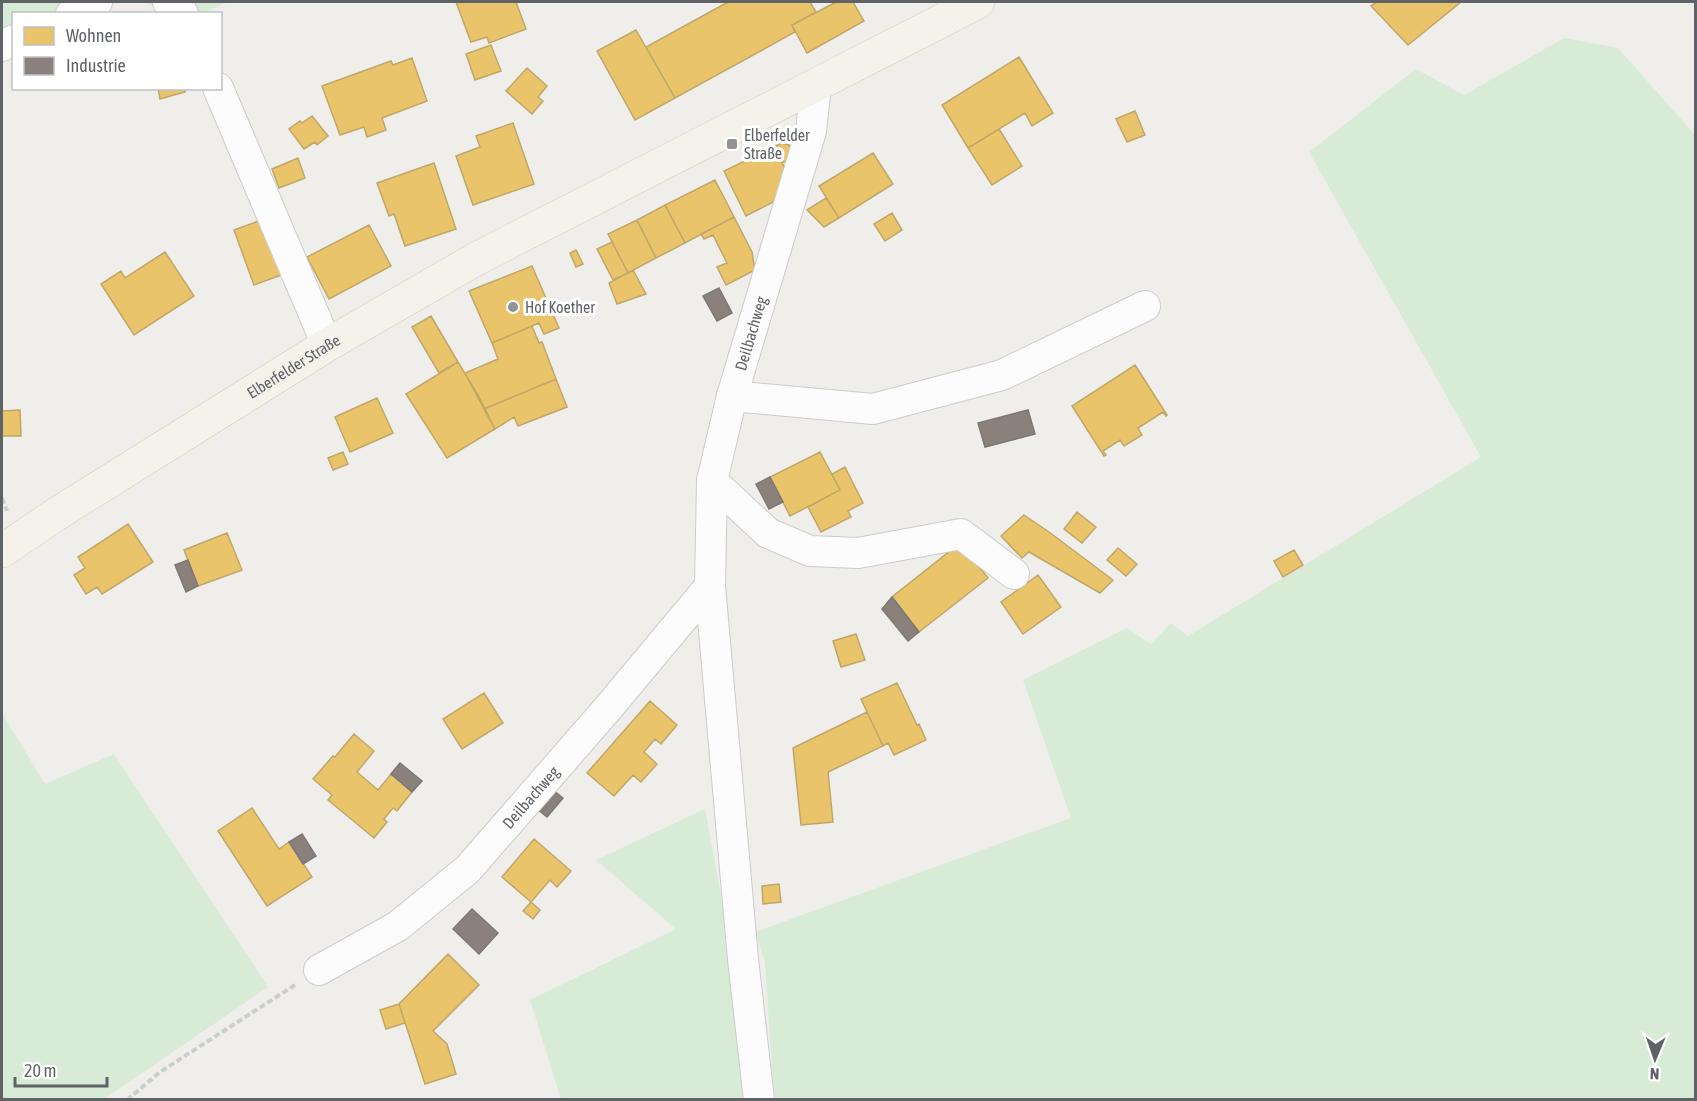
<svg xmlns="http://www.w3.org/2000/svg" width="1697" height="1101" font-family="'Asap Condensed',sans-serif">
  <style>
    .green { fill: #d8ebd6 }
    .homes { fill: #e9c46a; stroke: #c0a769; stroke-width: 1.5 }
    .industry { fill: #8a817c; stroke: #7d7876; stroke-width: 1.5 }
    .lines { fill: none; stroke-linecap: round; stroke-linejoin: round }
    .minor-casing { stroke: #cbcccc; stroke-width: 32 }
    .major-casing { stroke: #d7ceb8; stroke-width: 34 }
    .path { stroke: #cacfcc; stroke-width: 4; stroke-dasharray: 6 3; stroke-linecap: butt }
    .minor { stroke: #fdfcfc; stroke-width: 30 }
    .major { stroke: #f4f2e9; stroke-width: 33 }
    .poi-dot { fill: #919496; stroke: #fff; stroke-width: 2 }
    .labels { text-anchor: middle; stroke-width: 6; stroke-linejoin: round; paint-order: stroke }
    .poi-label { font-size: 16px; fill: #5f6368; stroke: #fff; text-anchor: start }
    .street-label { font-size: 16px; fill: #5f6368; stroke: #fff }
  </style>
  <rect width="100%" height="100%" fill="#efeeea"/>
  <path class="green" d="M2,2H118L91,13L14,14L13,48L2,54Z
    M141,2H227L201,14L166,13L157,6Z
    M1564,38L1618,48L1695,135V1099H774L765,962L755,932L1071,818L1023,680L1127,628L1151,644L1171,623L1188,636L1481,457L1309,152L1416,69L1464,95Z
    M2,713L45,784L114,754L268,987L104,1099H2Z
    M705,809L723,907L747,1099H561L530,1000L676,929L596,860Z"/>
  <path class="homes" d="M456,2H516L526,29L489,43L487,37L471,42Z
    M728,2H810L816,12L792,25L795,32L675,98L646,47Z
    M836,2H853L864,21L807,53L792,25Z
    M1377,2H1461L1408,45L1371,6Z
    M636,30L675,98L635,120L597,51Z
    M491,45L501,71L475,80L466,54Z
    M1019,57L1053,113L1032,126L1025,113L968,148L942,105Z
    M412,58L427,101L382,118L386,130L367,137L364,127L340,135L322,86L391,61L393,65Z
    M527,68L547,86L538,97L543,101L532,114L506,91Z
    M158,88H184L185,92L160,99Z
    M1135,111L1145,135L1127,142L1116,119Z
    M312,116L328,136L317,145L315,142L304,149L289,129L300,121L302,123Z
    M513,123L534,184L473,205L456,156L480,147L476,136Z
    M999,129L1022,166L992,185L968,148Z
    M782,143L789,145L793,153L789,159L782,163L787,172L779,199L746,216L724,171Z
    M873,153L893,184L839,218L819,186Z
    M298,158L305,178L279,188L272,169Z
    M434,163L456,229L405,246L394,214L389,216L377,183Z
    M715,180L734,217L685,243L665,205Z
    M826,198L839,218L824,227L807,210Z
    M665,205L685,243L656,258L637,220Z
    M892,213L902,230L885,241L874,224Z
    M734,217L752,252L755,270L726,285L717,267L727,263L713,235L704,239L701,234Z
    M264,219L284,274L254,285L234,230Z
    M637,220L656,258L628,273L608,234Z
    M369,225L391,266L329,299L307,257Z
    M612,242L628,273L613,280L597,249Z
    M576,250L583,264L576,267L570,253Z
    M165,252L194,296L134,335L101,284L121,271L125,278Z
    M532,266L559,328L544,334L539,323L492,343L469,291Z
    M633,270L646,294L617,304L609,283Z
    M431,316L458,362L439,373L412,327Z
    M532,326L539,343L542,342L556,379L484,409L465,373L498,359L492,343Z
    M458,362L478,395L495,429L447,458L406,394Z
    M1135,365L1167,415L1166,416L1163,412L1138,428L1142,435L1124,446L1120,440L1103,451L1106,455L1104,456L1072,406Z
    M556,379L567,407L518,426L514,417L495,429L484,409Z
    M377,398L393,433L350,452L335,417Z
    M20,410L21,436H2V411Z
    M343,452L348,464L333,470L328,458Z
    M820,452L840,490L790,516L770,477Z
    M845,467L863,503L848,511L851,517L821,532L808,507L840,490L832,474Z
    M1077,512L1096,527L1082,543L1064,529Z
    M1024,515L1049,532L1113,580L1100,593L1029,552L1022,558L1001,536Z
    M128,524L153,562L102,594L97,587L86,594L74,575L85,568L78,557Z
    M227,533L242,570L198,586L184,550Z
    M960,543L988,578L919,632L892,597Z
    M1118,548L1137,564L1126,576L1107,560Z
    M1294,550L1303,565L1283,577L1274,561Z
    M1038,575L1061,607L1023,634L1001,602Z
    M856,634L865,660L841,667L833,641Z
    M897,683L917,725L919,724L926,740L894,755L888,743L883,746L861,699Z
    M484,693L503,723L462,749L443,719Z
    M650,701L677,725L661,744L655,739L644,752L657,764L641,782L633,775L614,796L587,773Z
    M867,712L883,746L828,772L833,822L801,825L793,748Z
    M354,734L374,751L357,772L378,790L391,774L412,792L397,811L393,808L384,819L387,822L374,838L328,800L332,795L313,779L333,756L335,757Z
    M252,808L279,849L289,842L312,877L267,906L218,831Z
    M534,839L571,871L557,887L550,880L531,902L502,877Z
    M779,884L781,902L763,904L762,886Z
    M531,902L540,910L533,919L523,911Z
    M448,954L479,985L433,1031L447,1044L456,1074L425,1084L399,1004Z
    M399,1004L405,1023L386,1029L380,1010Z"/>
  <path class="industry" d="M719,288L732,313L717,321L703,296Z
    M1028,410L1035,434L985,447L978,423Z
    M770,477L783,502L769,509L756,484Z
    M188,560L198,586L186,592L175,565Z
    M892,597L919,632L908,641L882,609Z
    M400,763L422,781L412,792L391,774Z
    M553,790L563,798L547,817L537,809Z
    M302,834L316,856L303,864L289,842Z
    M472,909L498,933L479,954L453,929Z"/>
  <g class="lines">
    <defs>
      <g id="minor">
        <path d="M168,2L180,8L183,14"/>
        <path d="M71,14L97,2"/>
        <path d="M2,46L14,40"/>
        <path d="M218,88L327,345"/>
        <path d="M732,396L873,409L1002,375L1145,306"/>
        <path d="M712,481L768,533L810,551L858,553L961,534L1014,574"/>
        <path id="s1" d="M319,970L398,926L468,869L609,707L710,586"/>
        <path id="s2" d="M759,1100L743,959L710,586L712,481L732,396L811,131L816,85"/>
      </g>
      <g id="major">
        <path id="s3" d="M2,551L55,515L327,345L476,259L978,2"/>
      </g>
    </defs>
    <use href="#minor" class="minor-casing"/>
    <use href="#major" class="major-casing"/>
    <path class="path" d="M2,498L7,511
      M127,1100L160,1072L295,985"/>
    <use href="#minor" class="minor"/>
    <use href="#major" class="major"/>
  </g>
  <g class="poi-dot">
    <rect x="726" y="138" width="12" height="12" rx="3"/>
    <circle cx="513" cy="307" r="6"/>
  </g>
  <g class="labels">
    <g class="poi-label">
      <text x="744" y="141">Elberfelder<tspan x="744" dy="18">Straße</tspan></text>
      <text x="525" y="313">Hof Koether</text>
    </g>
    <g class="street-label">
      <text dy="6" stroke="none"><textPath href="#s2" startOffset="774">Deilbachweg</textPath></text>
      <text dy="6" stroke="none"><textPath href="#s3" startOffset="345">Elberfelder Straße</textPath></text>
      <text dy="6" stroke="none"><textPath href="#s1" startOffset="276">Deilbachweg</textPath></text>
    </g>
  </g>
  <rect width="1697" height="1101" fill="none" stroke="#5f6368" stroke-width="6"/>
  <rect x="12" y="12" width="210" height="78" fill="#ffffff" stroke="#bfc1c3" stroke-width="1.5"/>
  <rect x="24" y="27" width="30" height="18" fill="#e9c46a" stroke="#bfc1c3" stroke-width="1.5"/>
  <text x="66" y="42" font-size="18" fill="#5f6368">Wohnen</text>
  <rect x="24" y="57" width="30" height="18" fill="#8a817c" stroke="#bfc1c3" stroke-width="1.5"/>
  <text x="66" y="72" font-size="18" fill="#5f6368">Industrie</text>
  <g transform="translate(1655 1059) rotate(182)" stroke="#ffffff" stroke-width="4.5" paint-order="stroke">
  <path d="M0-4.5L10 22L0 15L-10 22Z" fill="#5f6368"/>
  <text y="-9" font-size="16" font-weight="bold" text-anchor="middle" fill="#5f6368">N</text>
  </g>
  <path d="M15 1077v9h92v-9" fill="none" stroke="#5f6368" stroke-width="3"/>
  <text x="24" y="1077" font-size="18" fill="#5f6368" stroke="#ffffff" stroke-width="4.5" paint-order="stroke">20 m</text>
</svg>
